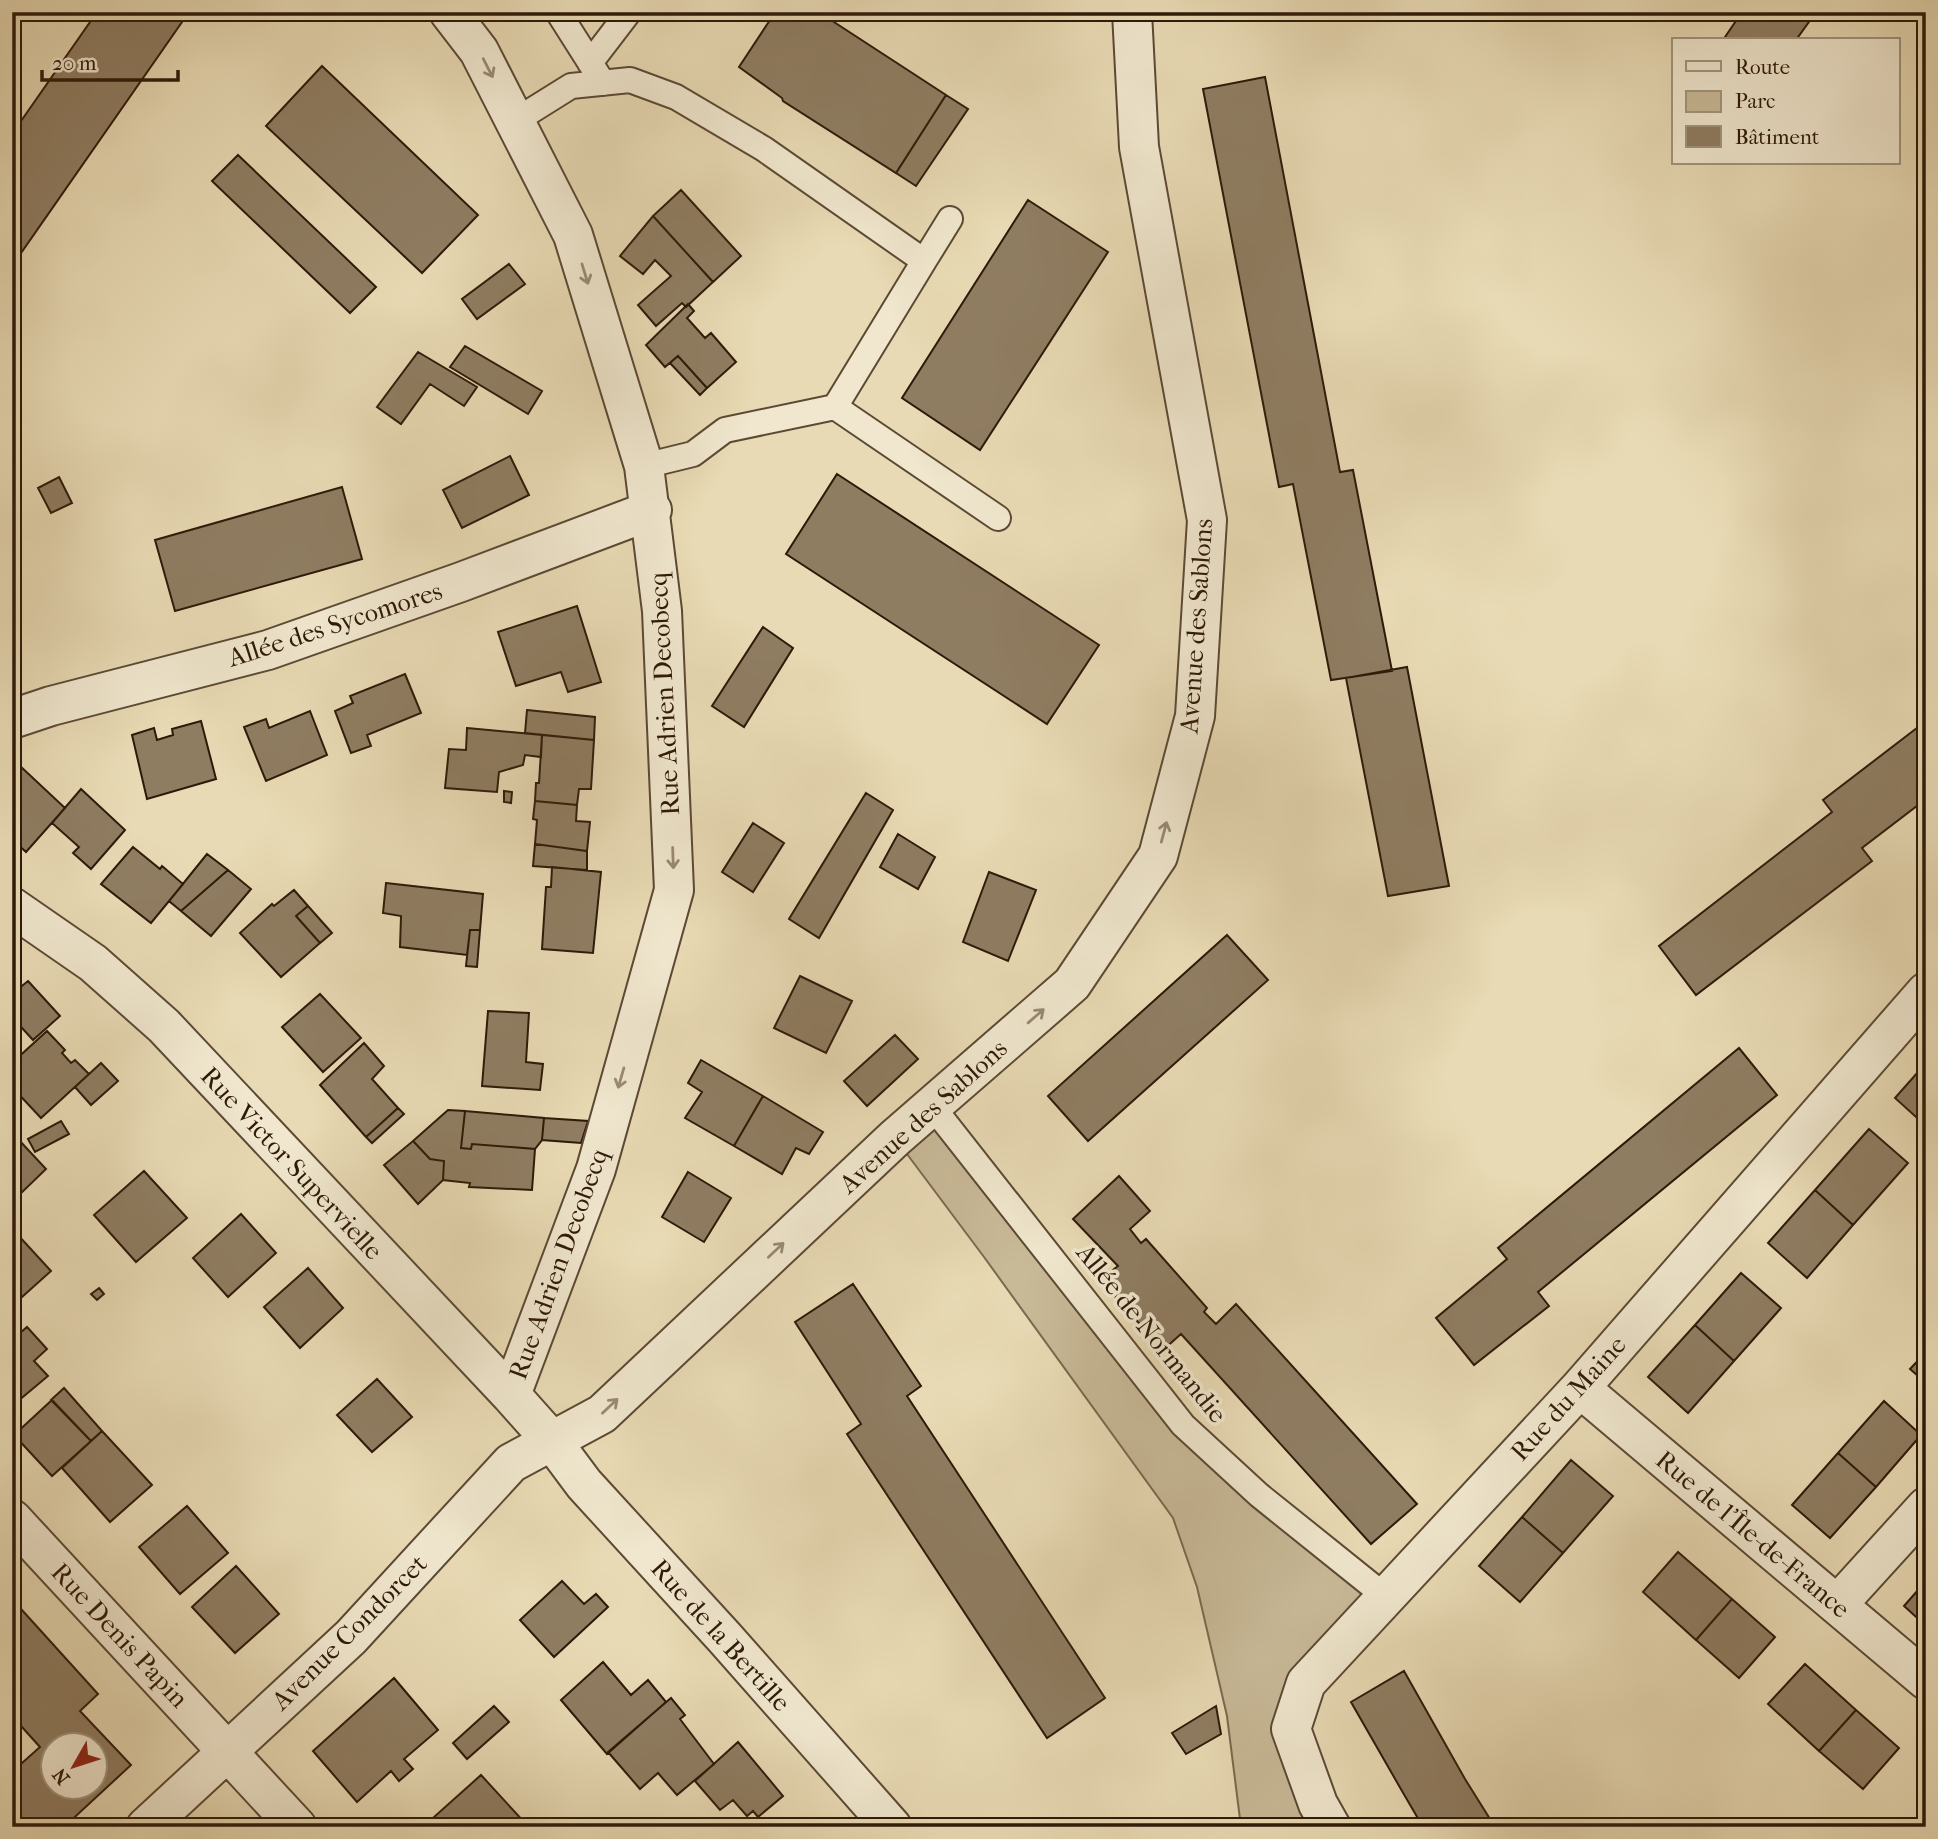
<svg xmlns="http://www.w3.org/2000/svg" width="1938" height="1839" font-family="'IM FELL French Canon',serif">
  <style>
    .green { fill: #c8b997; stroke: #7b6950; stroke-width: 2 }
    .building { fill: #8f7d62; stroke: #2e1909; stroke-width: 2; fill-rule: evenodd }
    .lines { fill: none; stroke-linecap: round; stroke-linejoin: round }
    .service-casing { stroke: #5c4934; stroke-width: 28 }
    .minor-casing { stroke: #5c4934; stroke-width: 42 }
    .service { stroke: #f0e7ce; stroke-width: 24 }
    .minor { stroke: #f0e7ce; stroke-width: 38 }
    .oneway { stroke: #998a75 }
    .labels { text-anchor: middle; stroke-width: 7; stroke-linejoin: round; paint-order: stroke }
    .street-label { font-size: 26px; fill: #2e1909; stroke: #f0e7ce }
  </style>
  <rect width="100%" height="100%" fill="#e8dab4"/>
  <filter id="stains"><feTurbulence type="fractalNoise" baseFrequency=".00286" numOctaves="4"/><feColorMatrix values="0 0 0 0 .2 0 0 0 0 .09 0 0 0 0 .02 0 0 0 .5 -.17"/></filter>
  <radialGradient id="worn" r=".72"><stop offset=".6" stop-color="#630" stop-opacity="0"/><stop offset="1" stop-color="#630" stop-opacity=".3"/></radialGradient>
  <path class="green" d="M932,1106L1183,1425L1386,1597L1291,1728L1331,1827H1241L1227,1716L1197,1587L1173,1518L984,1257L895,1138Z"/>
  <path class="building" d="M97,12H189L12,266V134Z
    M765,12H841L834,22L946,95L896,173L783,101L782,98L739,67L772,17Z
    M1742,12H1816L1796,40H1723Z
    M322,66L478,215L422,273L266,126Z
    M1265,77L1340,472L1353,470L1392,671L1331,680L1293,484L1279,487L1203,89Z
    M946,95L968,109L916,186L896,173Z
    M238,155L376,287L350,313L212,181Z
    M681,190L741,256L713,282L653,216Z
    M1028,200L1108,252L980,450L902,398Z
    M653,216L713,282L686,307L682,303L656,326L638,305L671,276L655,260L643,274L620,256Z
    M509,264L525,284L477,319L462,299Z
    M688,304L694,311L687,318L705,338L711,333L736,362L707,388L678,356L665,367L646,345Z
    M465,346L542,391L528,414L450,367Z
    M418,352L477,387L464,406L430,384L401,424L377,407Z
    M678,356L707,388L700,395L670,363Z
    M510,456L529,495L462,528L443,490Z
    M837,474L1099,645L1047,724L786,554Z
    M59,477L72,503L51,513L38,488Z
    M342,487L362,559L175,611L155,540Z
    M577,606L601,682L568,692L561,672L516,686L498,632Z
    M763,627L793,648L744,727L712,706Z
    M1407,667L1449,886L1388,896L1346,678Z
    M405,674L421,713L367,735L371,746L351,753L335,711L353,703L350,696Z
    M527,710L595,717L594,740L525,733Z
    M310,711L327,755L266,781L244,727L266,719L269,728Z
    M201,721L216,779L147,799L132,735L154,728L157,740L173,735L172,729Z
    M1926,721V799L1862,848L1872,861L1696,995L1659,946L1832,812L1823,800Z
    M467,728L542,735L541,757L525,755L523,765L499,772L497,792L445,788L449,749L466,750Z
    M542,735L594,740L591,789H579L577,805L535,801L536,783H539Z
    M19,765L65,808L26,852L12,839V773Z
    M81,789L125,830L91,869L73,853L79,847L52,823Z
    M504,791L512,792L511,803L504,802Z
    M866,793L893,810L819,938L789,919Z
    M535,801L577,805L576,821L590,822L587,851L535,844L537,820L533,819Z
    M753,823L784,843L753,892L722,872Z
    M898,834L935,857L918,889L880,867Z
    M535,844L587,851V870L533,866Z
    M133,847L160,869L162,866L183,884L151,923L101,884Z
    M207,854L228,870L181,911L169,901Z
    M552,867L601,872L593,953L542,949L546,887H551Z
    M228,870L251,889L211,936L181,911Z
    M989,872L1036,890L1008,961L963,942Z
    M386,883L483,894L480,930H470L467,955L400,947L401,916L383,913Z
    M294,890L308,906L296,916L320,943L281,977L240,933L272,904L274,906Z
    M308,906L332,933L320,943L296,916Z
    M470,930H480L477,967L466,966Z
    M1227,935L1268,980L1088,1141L1048,1096Z
    M800,976L852,1001L826,1053L774,1028Z
    M28,981L60,1016L33,1040L12,1017V994Z
    M320,994L361,1038L323,1072L282,1027Z
    M488,1011L529,1013L526,1062L543,1064L540,1090L482,1086Z
    M47,1031L65,1050L62,1053L71,1063L75,1060L89,1074L41,1118L12,1087V1063Z
    M895,1035L918,1059L867,1106L844,1081Z
    M364,1043L384,1066L372,1079L398,1108L366,1137L320,1085Z
    M1739,1048L1777,1095L1538,1292L1549,1306L1474,1365L1436,1318L1507,1259L1498,1248Z
    M701,1060L763,1096L734,1146L685,1118L702,1092L688,1083Z
    M101,1063L118,1081L91,1105L75,1087Z
    M1926,1063V1126L1895,1098Z
    M763,1096L823,1132L809,1154L796,1148L782,1174L734,1146Z
    M398,1108L404,1114L372,1143L366,1137Z
    M448,1110L465,1111L461,1148L471,1149L472,1144L535,1149L532,1190L469,1187L470,1183L443,1180L444,1161L430,1159L413,1141Z
    M465,1111L544,1118L542,1140L535,1149L472,1144L471,1149L461,1148Z
    M544,1118L588,1121L581,1143L542,1140Z
    M61,1121L69,1134L35,1152L28,1139Z
    M1869,1129L1908,1163L1853,1225L1815,1190Z
    M18,1139L46,1169L12,1202V1145Z
    M413,1141L430,1159L444,1161L443,1180L418,1204L384,1165Z
    M144,1171L187,1218L136,1262L94,1215Z
    M688,1172L731,1198L704,1242L662,1217Z
    M1119,1176L1150,1211L1130,1229L1141,1243L1146,1239L1207,1308L1204,1312L1216,1324L1236,1304L1417,1504L1371,1544L1181,1334L1163,1350L1100,1280L1118,1266L1073,1219Z
    M1815,1190L1853,1225L1807,1278L1768,1243Z
    M241,1214L276,1253L228,1297L193,1258Z
    M17,1234L51,1271L12,1306V1238Z
    M308,1268L343,1308L300,1348L264,1307Z
    M1741,1273L1781,1308L1734,1361L1695,1325Z
    M853,1284L921,1386L907,1396L1105,1698L1047,1738L847,1434L861,1424L795,1322Z
    M99,1288L104,1294L97,1300L91,1294Z
    M1695,1325L1734,1361L1688,1413L1648,1377Z
    M27,1327L47,1349L34,1361L48,1376L12,1406V1340Z
    M1926,1352V1383L1910,1369Z
    M377,1379L412,1417L372,1452L337,1415Z
    M64,1388L102,1431L91,1441L51,1400Z
    M52,1400L91,1441L52,1476L14,1435Z
    M1884,1401L1921,1435L1876,1487L1838,1453Z
    M102,1431L152,1485L110,1522L62,1468Z
    M1838,1453L1876,1487L1830,1538L1792,1505Z
    M1571,1460L1613,1496L1563,1553L1522,1517Z
    M187,1506L228,1553L180,1594L139,1547Z
    M1522,1517L1563,1553L1520,1602L1479,1566Z
    M1678,1552L1732,1599L1696,1640L1643,1592Z
    M236,1566L279,1614L235,1653L192,1607Z
    M562,1581L584,1604L596,1594L608,1607L554,1657L520,1620Z
    M1926,1581V1626L1904,1606Z
    M12,1599L98,1694L80,1711L131,1765L64,1827H12V1772L40,1747L12,1716ZM52,1744H94V1786H52Z
    M1732,1599L1775,1637L1739,1678L1696,1640Z
    M603,1662L631,1695L648,1680L666,1702L607,1754L561,1700Z
    M1805,1664L1856,1710L1819,1751L1768,1704Z
    M1404,1671L1465,1779L1495,1827H1423L1402,1791L1351,1702Z
    M394,1678L438,1730L404,1759L413,1769L399,1781L391,1771L357,1802L313,1751Z
    M671,1698L685,1715L680,1719L714,1764L677,1795L658,1773L640,1789L608,1752Z
    M494,1706L509,1722L467,1759L453,1743Z
    M1216,1706L1221,1734L1186,1754L1172,1733Z
    M1856,1710L1899,1748L1863,1789L1819,1751Z
    M738,1742L783,1796L758,1817L753,1811L747,1816L733,1800L720,1810L695,1781Z
    M481,1775L525,1823L521,1827H443L434,1817Z"/>
  <g class="lines">
    <defs>
      <path id="service" d="M558,12L603,83
        M590,63L629,12
        M515,121L571,86L630,80L676,97L764,149L924,261L835,407L725,430L693,454L644,466
        M924,261L950,219
        M835,407L998,518
        M932,1106L1183,1425L1259,1495L1386,1597"/>
      <path id="minor" d="M449,12L479,51L573,235L644,466L662,611L674,890L596,1169L511,1395
        M12,719L51,706L268,650L461,582L652,510
        M12,907L93,963L164,1026L511,1395L552,1441L584,1484L724,1637L892,1827
        M1580,1388L1926,1680
        M12,1519L297,1827
        M1837,1605L1926,1507
        M146,1827L351,1637L511,1463L602,1414L895,1138L1072,984L1158,856L1195,716L1207,520L1139,147L1132,12
        M1331,1827L1318,1804L1291,1729L1306,1683L1580,1388L1926,992"/>
    </defs>
    <use href="#service" class="service-casing"/>
    <use href="#minor" class="minor-casing"/>
    <use href="#service" class="service"/>
    <use href="#minor" class="minor"/>
  </g>
  <defs><path id="oneway-shaft" d="M-6 0H5M1.5-3L5.5 0L1.5 3" fill="none" stroke-width="1.6" stroke-linecap="round" stroke-linejoin="round" transform="scale(1.75)"/></defs>
  <g class="oneway">
    <use href="#oneway-shaft" transform="translate(488 68) rotate(63)"/>
    <use href="#oneway-shaft" transform="translate(585 274) rotate(73)"/>
    <use href="#oneway-shaft" transform="translate(1164 832) rotate(-75)"/>
    <use href="#oneway-shaft" transform="translate(673 858) rotate(88)"/>
    <use href="#oneway-shaft" transform="translate(1036 1016) rotate(-41)"/>
    <use href="#oneway-shaft" transform="translate(621 1078) rotate(106)"/>
    <use href="#oneway-shaft" transform="translate(776 1250) rotate(-43)"/>
    <use href="#oneway-shaft" transform="translate(610 1406) rotate(-43)"/>
  </g>
  <g class="labels">
    <g class="street-label">
      <text transform="translate(335 624) rotate(-18)" y="9">Allée des Sycomores</text>
      <text transform="translate(1196 626) rotate(-86)" y="9">Avenue des Sablons</text>
      <text transform="translate(664 694) rotate(-93)" y="9">Rue Adrien Decobecq</text>
      <text transform="translate(923 1116) rotate(-42)" y="9">Avenue des Sablons</text>
      <text transform="translate(292 1163) rotate(47)" y="9">Rue Victor Supervielle</text>
      <text transform="translate(558 1264) rotate(-70)" y="9">Rue Adrien Decobecq</text>
      <text transform="translate(1152 1333) rotate(51)" y="9">Allée de Normandie</text>
      <text transform="translate(1568 1398) rotate(-48)" y="9">Rue du Maine</text>
      <text transform="translate(1753 1534) rotate(40)" y="9">Rue de l'Île-de-France</text>
      <text transform="translate(349 1632) rotate(-45)" y="9">Avenue Condorcet</text>
      <text transform="translate(120 1635) rotate(47)" y="9">Rue Denis Papin</text>
      <text transform="translate(721 1635) rotate(48)" y="9">Rue de la Bertille</text>
    </g>
  </g>
  <rect width="1938" height="1839" fill="none" stroke="#e8dab4" stroke-width="42"/>
  <rect x="14" y="14" width="1910" height="1811" fill="none" stroke="#2e1909" stroke-width="3.5"/>
  <rect x="21" y="21" width="1896" height="1797" fill="none" stroke="#2e1909" stroke-width="2"/>
  <rect x="1672" y="38" width="228" height="126" fill="#f0e7ce" stroke="#a2957f" stroke-width="2"/>
  <rect x="1686" y="61" width="35" height="10" fill="#f0e7ce" stroke="#a2957f" stroke-width="2"/>
  <text x="1735" y="74" font-size="21" fill="#2e1909">Route</text>
  <rect x="1686" y="91" width="35" height="21" fill="#c8b997" stroke="#a2957f" stroke-width="2"/>
  <text x="1735" y="108" font-size="21" fill="#2e1909">Parc</text>
  <rect x="1686" y="126" width="35" height="21" fill="#8f7d62" stroke="#a2957f" stroke-width="2"/>
  <text x="1735" y="144" font-size="21" fill="#2e1909">Bâtiment</text>
  <g transform="translate(74 1766) rotate(231)"><circle r="33" fill="#f0e7ce" stroke="#a2957f" stroke-width="2"/>
  <path d="M0-5L12 26L0 18L-12 26Z" fill="#8f2418"/>
  <text y="-10" font-size="19" font-weight="bold" text-anchor="middle" fill="#2e1909">N</text>
  </g>
  <path d="M42 70v10h136v-10" fill="none" stroke="#2e1909" stroke-width="3.5"/>
  <text x="52" y="70" font-size="21" fill="#2e1909" stroke="#f0e7ce" stroke-width="5" paint-order="stroke">20 m</text>
  <rect width="100%" height="100%" filter="url(#stains)"/>
  <rect width="100%" height="100%" fill="url(#worn)"/>
</svg>
